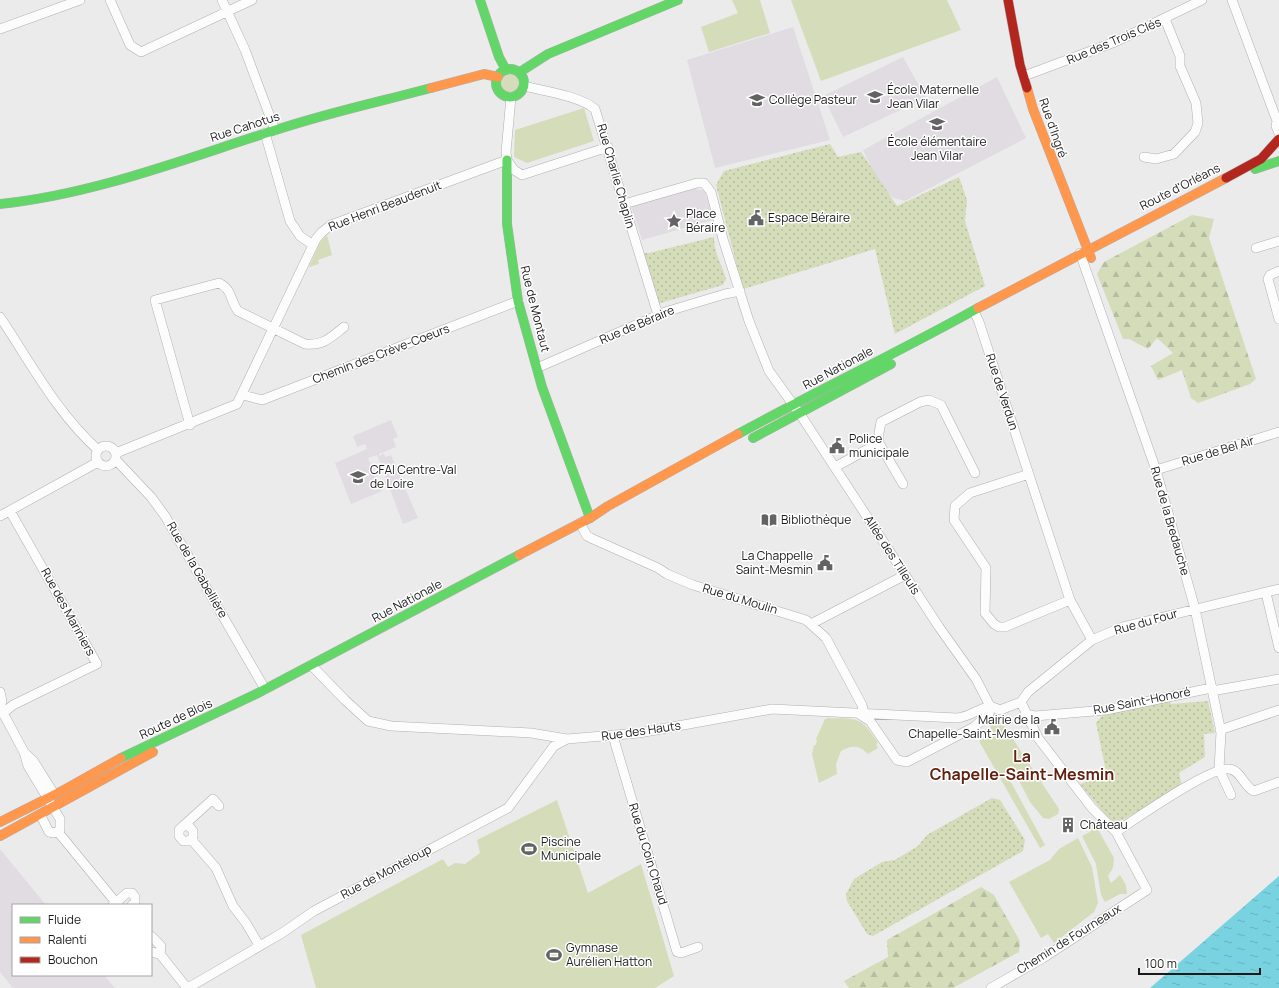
<svg xmlns="http://www.w3.org/2000/svg" width="1279" height="988" font-family="Manrope,sans-serif">
  <style>
    .built { fill: #e0dce2 }
    .grass { fill: #d4dcba }
    .forest { fill: url(#forest-firs) }
    .park { fill: url(#park-dots) }
    .water { fill: url(#water-ripples) }
    .lines { fill: none; stroke-linecap: round; stroke-linejoin: round }
    .street-casing { stroke: #b0afb1; stroke-width: 10 }
    .fast-casing { stroke: #b0afb1; stroke-width: 10 }
    .slow-casing { stroke: #b0afb1; stroke-width: 10 }
    .jam-casing { stroke: #b0afb1; stroke-width: 10 }
    .street { stroke: #fcfcfc; stroke-width: 9 }
    .fast { stroke: #63d668; stroke-width: 9 }
    .slow { stroke: #ff974d; stroke-width: 9 }
    .jam { stroke: #b3261e; stroke-width: 9 }
    .labels { text-anchor: middle; stroke-width: 3; stroke-linejoin: round; paint-order: stroke }
    .street-label { font-size: 12px; fill: #1a1a1b; stroke: #fff }
    .poi-label { font-size: 12px; fill: #1a1a1b; stroke: #fff; text-anchor: start }
    .district-label { font-size: 16px; font-weight: bold; fill: #632110; stroke: #fff }
  </style>
  <defs>
    <pattern id="forest-firs" width="22" height="20" patternUnits="userSpaceOnUse"><rect width="22" height="20" fill="#d4dcba"/><path d="M5 1l3.5 6h-7zM16 11l3.5 6h-7z" fill="#b5bc9f"/></pattern>
    <pattern id="park-dots" width="8" height="8" patternUnits="userSpaceOnUse"><rect width="8" height="8" fill="#d4dcba"/><path d="M2 2h.1M6 6h.1" fill="none" stroke="#b5bc9f" stroke-width="1.8" stroke-linecap="round"/></pattern>
    <pattern id="water-ripples" width="26" height="14" patternUnits="userSpaceOnUse"><rect width="26" height="14" fill="#78d2df"/><path d="M2 4q2-2 4 0t4 0M15 11q2-2 4 0t4 0" fill="none" stroke="#67b4bf"/></pattern>
  </defs>
  <rect width="100%" height="100%" fill="#ecebec"/>
  <path class="built" d="M793,27L830,140L715,168L687,60Z
    M903,57L926,98L843,137L823,96Z
    M997,77L1026,138L905,201L894,198L880,187L863,150Z
    M692,188L705,191L713,220L642,240L631,206Z
    M391,420L398,437L393,439L396,447L379,454L380,456L383,453L386,457L391,455L418,518L403,524L377,455L368,458L382,491L351,504L335,463L367,449L365,444L357,447L353,436Z
    M0,849L46,905H13V975H104L115,988H13L0,972Z"/>
  <path class="grass" d="M732,0H760L770,33L709,52L701,27L738,13Z
    M791,0H947L961,30L821,81Z
    M501 83a10 10 0 1 1 20 0a10 10 0 1 1-20 0Z
    M584,108L594,141L527,163L514,157L515,130Z
    M327,235L332,255L318,260L319,264L309,267L321,241Z
    M828,718C858,719 861,716 878,743L876,744L878,748L868,754C859,745 852,745 841,751L836,764L837,774L819,783L812,754L814,745H816L817,740L816,739L825,719Z
    M1001,721L1059,809L1058,814L1049,819L1043,818L1030,802L1013,769L1006,773L1045,845L1040,848L979,741L993,733L990,726Z
    M557,800L588,893L641,864L674,976L655,988H316L301,935L443,859L448,867L455,863L465,864L480,853L477,840Z
    M1095,824L1114,858L1113,868L1108,876L1111,883L1120,875L1126,885L1127,894H1120L1105,902L1101,895L1096,864L1082,836L1090,832L1091,825Z
    M1078,838L1092,867L1098,903L1094,912L1054,943L1048,934L1041,938L1009,882L1050,860L1059,849Z"/>
  <path class="forest" d="M1192,215L1214,219L1209,238L1256,379L1250,384L1198,403L1191,398L1182,370L1158,380L1151,366L1173,353L1157,338L1148,349L1129,339H1123L1097,274L1104,262Z
    M981,887L994,895L1020,941L1019,952L953,988H849L844,981L888,957L887,940Z"/>
  <path class="park" d="M830,144L838,157L861,152L897,206L959,177L967,200L965,221L985,286L895,334L875,249L743,289L716,185L724,171Z
    M714,237C714,253 722,265 726,279L723,285L657,304L642,253H649Z
    M1168,698L1171,704L1208,701L1215,733L1204,734L1205,757L1179,773L1182,786L1114,825L1080,784L1107,776L1096,723L1102,716Z
    M992,798L1000,800L1025,840L1023,851L873,936L867,934L847,901L846,894L854,879L882,862L895,860L918,846L927,835Z"/>
  <path class="water" d="M1279,876V988H1150L1264,889Z"/>
  <g class="lines">
    <defs>
      <path id="street" d="M110,0L130,45L141,52L252,0
        M222,0L245,50L275,130
        M1232,0L1277,121L1276,126L1279,133
        M0,29L80,0
        M1024,76L1115,42L1202,0
        M524,86C544,91 580,96 595,109L658,315
        M265,133L290,221L300,236L313,245
        M1144,157L1156,159L1174,154L1195,132L1198,123L1196,103L1180,66V56L1165,19
        M507,160L514,170L522,175L608,147
        M507,160L506,152L511,97
        M624,204L697,183H704L711,192L723,239L749,321L769,371L800,414L939,627L976,679L990,706
        M1256,248L1279,241
        M1080,253L1156,470L1180,555L1195,609L1221,732L1219,769L1231,795
        M1279,271L1270,275L1268,279L1279,319
        M974,311L979,322L1070,600L1092,640
        M0,317C31,363 56,412 98,450
        M537,368L665,312L725,294L740,291
        M243,395L262,400L518,301
        M190,425L155,300L219,283C232,289 230,300 238,311L305,344C323,346 330,338 344,327
        M879,443V433L881,422L920,402L929,400L941,405L975,473
        M96 456a10 10 0 1 1 20 0a10 10 0 1 1-20 0Z
        M116,453L237,404L316,239L322,232L331,225L507,160
        M116,460L151,497L165,516L265,689
        M835,467L879,443L903,484
        M1156,470L1279,432
        M1029,474L970,493L955,506L954,520L986,568L985,613L994,624L999,627H1005L1070,600
        M0,516L98,462
        M580,523L587,536L593,539L658,568L667,574L693,585L806,620L826,638L862,705L864,713
        M1266,593L1279,648
        M811,624L905,575
        M311,665L345,700L368,721L391,726L531,733L567,739L639,733L772,709L957,718C969,717 978,709 990,706
        M1212,691L1279,679
        M0,692L2,701L0,707
        M990,706L1000,710L1021,702L1028,692L1092,640L1122,627L1279,589
        M0,710L3,713L24,752L28,766L60,819V830L54,833L49,832L40,814
        M3,713L13,705L97,664L10,511
        M859,714L870,721L897,760L907,762L974,727L989,714L990,706
        M1025,714L1035,716L1106,710L1211,688
        M1220,730L1279,710
        M613,736L677,952L681,953L698,947
        M25,753L34,762L54,794
        M183,826L179,830V836L183,841H189L193,837V831L189,826H183L213,799L219,806
        M58,832L118,905
        M1116,832C1134,820 1211,766 1229,769C1241,770 1244,787 1254,791L1279,782
        M191,839L216,868L233,906L246,923L259,945
        M113,905L127,893H132L135,897V902L132,905
        M151,936L161,946L160,954L151,952
        M160,954L187,988
        M188,988L282,933L314,911L508,808L548,754L554,746L567,739
        M991,988L1043,958L1147,890L1116,832L1092,808L1038,738L1021,702"/>
      <path id="fast" d="M480,0L499,57L506,70
        M496 83a14 14 0 1 1 28 0a14 14 0 1 1-28 0Z
        M520,72L548,54L678,0
        M507,160V224L518,301L542,387L590,518
        M1255,169L1279,161
        M0,204C97,194 189,157 282,128C331,112 382,101 431,88
        M738,434C817,391 899,352 978,308
        M753,438L891,364
        M121,758L256,694L519,555"/>
      <path id="slow" d="M431,88L484,74L498,77
        M1027,88L1033,109L1091,258
        M978,308L1226,178
        M519,555L590,518L608,506L738,434
        M0,822L62,791L121,758
        M0,836L153,752"/>
      <path id="jam" d="M1008,0L1020,65L1027,88
        M1226,178L1261,159L1279,139"/>
    </defs>
    <use href="#street" class="street-casing"/>
    <use href="#fast" class="fast-casing"/>
    <use href="#slow" class="slow-casing"/>
    <use href="#jam" class="jam-casing"/>
    <use href="#street" class="street"/>
    <use href="#fast" class="fast"/>
    <use href="#slow" class="slow"/>
    <use href="#jam" class="jam"/>
  </g>
  <defs>
    <symbol id="school-bare" viewBox="-9 -9 18 18"><path d="M0-5L7-2L0 1L-7-2ZM-4 1L0 2.5L4 1V4Q0 6-4 4Z" fill="#646364" stroke="#fff" stroke-width="2.5" paint-order="stroke"/></symbol>
    <symbol id="civic-bare" viewBox="-9 -9 18 18"><path d="M-.6-6.5H3V-4.5H.6V-3L4-1V1h2V6H-6V1h2V-1L-.6-3ZM-1.2 2.5V6h2.4V2.5Z" fill="#646364" stroke="#fff" stroke-width="2.5" paint-order="stroke"/></symbol>
    <symbol id="sight-bare" viewBox="-9 -9 18 18"><path d="M0-6L1.8-2.2L6-1.7L2.9 1.2L3.7 5.4L0 3.3L-3.7 5.4L-2.9 1.2L-6-1.7L-1.8-2.2Z" fill="#646364" stroke="#fff" stroke-width="2.5" paint-order="stroke"/></symbol>
    <symbol id="university-bare" viewBox="-9 -9 18 18"><path d="M0-5L7-2L0 1L-7-2ZM-4 1L0 2.5L4 1V4Q0 6-4 4Z" fill="#646364" stroke="#fff" stroke-width="2.5" paint-order="stroke"/></symbol>
    <symbol id="library-bare" viewBox="-9 -9 18 18"><path d="M-6-4Q-3-5.5-.7-3.5V5Q-3 3-6 4ZM6-4Q3-5.5 .7-3.5V5Q3 3 6 4Z" fill="#646364" stroke="#fff" stroke-width="2.5" paint-order="stroke"/></symbol>
    <symbol id="building-bare" viewBox="-9 -9 18 18"><path d="M-4-6H4V6H1V3H-1V6H-4ZM-2.5-4.3h1.7v1.8h-1.7ZM.8-4.3h1.7v1.8H.8ZM-2.5-1h1.7V.8h-1.7ZM.8-1h1.7V.8H.8Z" fill="#646364" stroke="#fff" stroke-width="2.5" paint-order="stroke"/></symbol>
    <symbol id="stadium-bare" viewBox="-9 -9 18 18"><path d="M0-5a6.5 5 0 1 0 0 10a6.5 5 0 1 0 0-10ZM-3.5-1.8h7v3.6h-7Z" fill="#646364" stroke="#fff" stroke-width="2.5" paint-order="stroke"/></symbol>
  </defs>
  <g fill-rule="evenodd">
    <use href="#school-bare" x="864" y="86" width="22" height="22"/>
    <use href="#school-bare" x="746" y="89" width="22" height="22"/>
    <use href="#school-bare" x="926" y="113" width="22" height="22"/>
    <use href="#civic-bare" x="745" y="207" width="22" height="22"/>
    <use href="#sight-bare" x="663" y="210" width="22" height="22"/>
    <use href="#civic-bare" x="826" y="435" width="22" height="22"/>
    <use href="#university-bare" x="347" y="466" width="22" height="22"/>
    <use href="#library-bare" x="758" y="509" width="22" height="22"/>
    <use href="#civic-bare" x="814" y="552" width="22" height="22"/>
    <use href="#civic-bare" x="1041" y="716" width="22" height="22"/>
    <use href="#building-bare" x="1057" y="814" width="22" height="22"/>
    <use href="#stadium-bare" x="518" y="838" width="22" height="22"/>
    <use href="#stadium-bare" x="543" y="944" width="22" height="22"/>
  </g>
  <g class="labels">
    <g class="street-label">
      <text transform="translate(1114 41) rotate(-23)" y="4">Rue des Trois Clés</text>
      <text transform="translate(245 127) rotate(-18)" y="4">Rue Cahotus</text>
      <text transform="translate(1053 128) rotate(71)" y="4">Rue d'Ingré</text>
      <text transform="translate(616 176) rotate(74)" y="4">Rue Charlie Chaplin</text>
      <text transform="translate(1180 187) rotate(-27)" y="4">Route d'Orléans</text>
      <text transform="translate(385 206) rotate(-21)" y="4">Rue Henri Beaudenuit</text>
      <text transform="translate(535 309) rotate(76)" y="4">Rue de Montaut</text>
      <text transform="translate(637 325) rotate(-23)" y="4">Rue de Béraire</text>
      <text transform="translate(381 354) rotate(-21)" y="4">Chemin des Crève-Coeurs</text>
      <text transform="translate(838 368) rotate(-28)" y="4">Rue Nationale</text>
      <text transform="translate(1002 392) rotate(72)" y="4">Rue de Verdun</text>
      <text transform="translate(1218 451) rotate(-17)" y="4">Rue de Bel Air</text>
      <text transform="translate(1170 521) rotate(74)" y="4">Rue de la Bredauche</text>
      <text transform="translate(892 555) rotate(57)" y="4">Allée des Tilleuls</text>
      <text transform="translate(197 570) rotate(60)" y="4">Rue de la Gabellière</text>
      <text transform="translate(740 599) rotate(17)" y="4">Rue du Moulin</text>
      <text transform="translate(407 601) rotate(-28)" y="4">Rue Nationale</text>
      <text transform="translate(68 612) rotate(61)" y="4">Rue des Mariniers</text>
      <text transform="translate(1146 622) rotate(-16)" y="4">Rue du Four</text>
      <text transform="translate(1142 701) rotate(-11)" y="4">Rue Saint-Honoré</text>
      <text transform="translate(176 719) rotate(-25)" y="4">Route de Blois</text>
      <text transform="translate(641 731) rotate(-8)" y="4">Rue des Hauts</text>
      <text transform="translate(648 854) rotate(73)" y="4">Rue du Coin Chaud</text>
      <text transform="translate(386 872) rotate(-28)" y="4">Rue de Monteloup</text>
      <text transform="translate(1069 939) rotate(-32)" y="4">Chemin de Fourneaux</text>
    </g>
    <g class="poi-label">
      <text x="887" y="94">École Maternelle<tspan x="887" dy="14">Jean Vilar</tspan></text>
      <text x="769" y="104">Collège Pasteur</text>
      <text x="937" y="146" text-anchor="middle">École élémentaire<tspan x="937" dy="14">Jean Vilar</tspan></text>
      <text x="686" y="218">Place<tspan x="686" dy="14">Béraire</tspan></text>
      <text x="768" y="222">Espace Béraire</text>
      <text x="849" y="443">Police<tspan x="849" dy="14">municipale</tspan></text>
      <text x="370" y="474">CFAI Centre-Val<tspan x="370" dy="14">de Loire</tspan></text>
      <text x="781" y="524">Bibliothèque</text>
      <text x="813" y="560" text-anchor="end">La Chappelle<tspan x="813" dy="14">Saint-Mesmin</tspan></text>
      <text x="1040" y="724" text-anchor="end">Mairie de la<tspan x="1040" dy="14">Chapelle-Saint-Mesmin</tspan></text>
      <text x="1080" y="829">Château</text>
      <text x="541" y="846">Piscine<tspan x="541" dy="14">Municipale</tspan></text>
      <text x="566" y="952">Gymnase<tspan x="566" dy="14">Aurélien Hatton</tspan></text>
    </g>
    <g class="district-label">
      <text x="1022" y="762">La<tspan x="1022" dy="18">Chapelle-Saint-Mesmin</tspan></text>
    </g>
  </g>
  <rect x="12" y="904" width="140" height="72" fill="#ffffff" stroke="#a3a3a4"/>
  <rect x="20" y="917" width="20" height="6" fill="#63d668" stroke="#a3a3a4"/>
  <text x="48" y="924" font-size="12" fill="#1a1a1b">Fluide</text>
  <rect x="20" y="937" width="20" height="6" fill="#ff974d" stroke="#a3a3a4"/>
  <text x="48" y="944" font-size="12" fill="#1a1a1b">Ralenti</text>
  <rect x="20" y="957" width="20" height="6" fill="#b3261e" stroke="#a3a3a4"/>
  <text x="48" y="964" font-size="12" fill="#1a1a1b">Bouchon</text>
  <path d="M1139 968v6h121v-6" fill="none" stroke="#1a1a1b" stroke-width="2"/>
  <text x="1145" y="968" font-size="12" fill="#1a1a1b" stroke="#ffffff" stroke-width="3" paint-order="stroke">100 m</text>
</svg>
